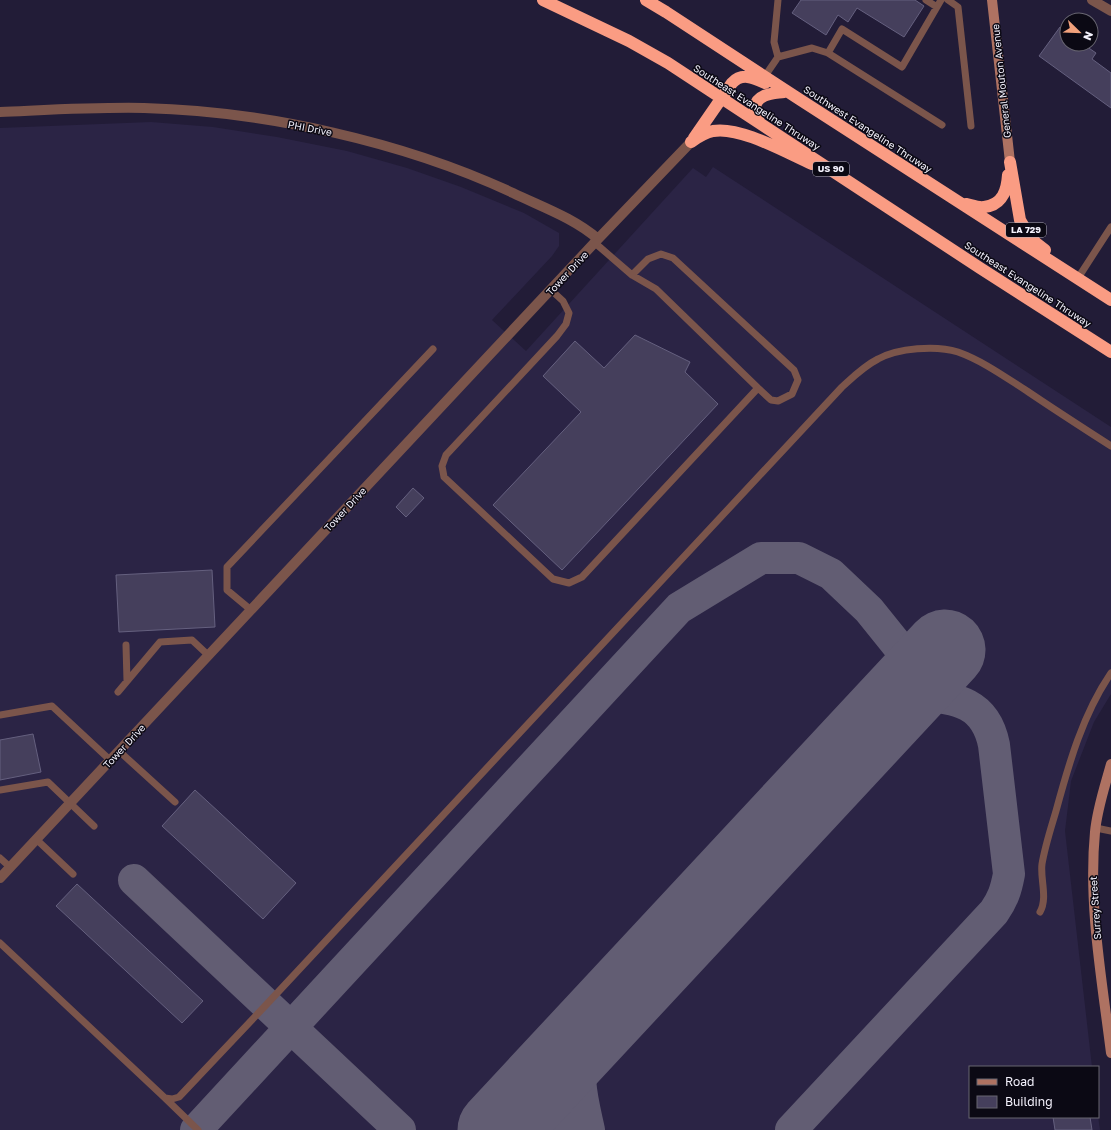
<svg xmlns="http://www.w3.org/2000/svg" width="1111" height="1130" font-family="'Golos Text',sans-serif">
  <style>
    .built { fill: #2b2445 }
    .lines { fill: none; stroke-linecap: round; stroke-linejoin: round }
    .taxiway { stroke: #625d73; stroke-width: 32 }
    .runway { stroke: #625d73; stroke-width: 81 }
    .building { fill: #453f5c; stroke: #65607f }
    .lane { stroke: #7b554b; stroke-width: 7 }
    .street { stroke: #7b554b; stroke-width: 10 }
    .secondary { stroke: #ae7262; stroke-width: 10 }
    .highway { stroke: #fa9c83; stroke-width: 12 }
    .labels { text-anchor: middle; stroke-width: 3; stroke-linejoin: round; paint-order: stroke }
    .shield { fill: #0b0914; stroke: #aeacb7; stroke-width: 1 }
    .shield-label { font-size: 9px; font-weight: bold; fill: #f4f2fd }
    .street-label { font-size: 10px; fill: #f4f2fd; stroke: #0b0914 }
  </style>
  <rect width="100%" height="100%" fill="#221c37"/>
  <path class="built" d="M151,122L213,127L277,137L347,151L407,168L461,187L524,213L559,233V246L552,256L492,320L526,351L693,168L706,177L713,167L1111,427V694L1094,722L1071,781L1065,831L1092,1067H970V1117L1098,1116L1100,1130H0V128Z"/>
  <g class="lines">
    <path class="taxiway" d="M134,880L400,1130
      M501,1126C536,1112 544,1108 577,1130
      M196,1130L679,608L761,558H799L831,574L869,610L902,651L905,693C946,699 984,695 994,745L1009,874C1006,890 1003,899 994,912L791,1130
      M589,1130C583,1102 574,1072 586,1044C589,1037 593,1030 597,1024"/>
    <path class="runway" d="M498,1130L945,650"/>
  </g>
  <path class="building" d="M801,0H915L924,6L904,37L857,8L848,22L838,15L826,35L792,13Z
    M1060,27L1067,32V44H1083L1096,53L1092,59L1111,73V108L1039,56Z
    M635,335L690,362L685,372L718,404L562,570L493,505L581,412L543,376L575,341L604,368Z
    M413,488L424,498L406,517L396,507Z
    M212,570L215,627L119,632L116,575Z
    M33,734L41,772L0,780V740Z
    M195,790L296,883L263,919L162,826Z
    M77,884L203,1001L182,1023L56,906Z
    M1053,1117H1090L1092,1130H1055Z"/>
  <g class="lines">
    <path class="lane" d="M926,0L937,7
      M948,0L958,7L971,126
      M828,53L942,125
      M778,57L774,42L778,0
      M765,76L778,57L812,48L828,53L842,29L902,67L941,0
      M595,243L632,275L656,289L758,388L771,400L778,401L792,394L798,380L794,370L673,258L661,254L648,259L632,275
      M1078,278L1111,227
      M551,290L563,301L569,313L566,324L557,336L446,455L442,466L444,477L553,579L569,583L582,577L758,388
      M251,610L227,590V567L433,349
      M126,645L127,681
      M118,692L160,642L192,640L208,655
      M0,715L52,706L110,760
      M119,751L175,802
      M0,790L48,782L94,826
      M1096,828L1111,831
      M36,839L73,874
      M0,858L10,867
      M1040,912C1048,898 1040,879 1042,864C1045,846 1051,828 1056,811C1069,763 1083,714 1111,673
      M0,943L165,1098L172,1099L179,1097L266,1005L842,387C853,377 864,366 878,359C898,348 936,345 958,352C983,361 1005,377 1027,391C1055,410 1083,428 1111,446
      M165,1098L198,1130"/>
    <path class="street" d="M1092,0L1111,11
      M0,112C48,110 96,107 144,108C265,111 404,142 513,193C542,207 574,218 598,239
      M0,878L598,239L691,142"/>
    <path class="secondary" d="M992,0L1010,162
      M1111,764C1105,786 1097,809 1095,832C1088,905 1102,980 1111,1053"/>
    <path class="highway" d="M543,0L629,41L668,63L980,268L1111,352
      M646,0L666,12L799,99L1111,300
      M760,123C753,114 752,101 764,96C770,93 777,93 784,92
      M694,138L732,83C742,72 754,78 765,83
      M691,142C698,137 705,132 713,131C740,126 787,153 812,164
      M1010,162L1020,220L1027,232L1036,243L1045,250
      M966,204C971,205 979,208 984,207C1003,205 1007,190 1008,175"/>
  </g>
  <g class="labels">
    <g class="shield">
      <rect x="813" y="162" width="36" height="14" rx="3"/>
      <rect x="1006" y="223" width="40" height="14" rx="3"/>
    </g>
    <g class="shield-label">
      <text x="831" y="172">US 90</text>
      <text x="1026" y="233">LA 729</text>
    </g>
    <g class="street-label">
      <text transform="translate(1001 81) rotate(-96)" y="4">General Mouton Avenue</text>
      <text transform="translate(757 107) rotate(33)" y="4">Southeast Evangeline Thruway</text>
      <text transform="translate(310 128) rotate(11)" y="4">PHI Drive</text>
      <text transform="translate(868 129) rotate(33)" y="4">Southwest Evangeline Thruway</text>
      <text transform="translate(567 273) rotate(-47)" y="4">Tower Drive</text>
      <text transform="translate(1028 284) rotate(33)" y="4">Southeast Evangeline Thruway</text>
      <text transform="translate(345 509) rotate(-47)" y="4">Tower Drive</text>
      <text transform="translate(124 746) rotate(-47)" y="4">Tower Drive</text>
      <text transform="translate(1095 908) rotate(-94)" y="4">Surrey Street</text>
    </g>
  </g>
  <rect x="969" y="1066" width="130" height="52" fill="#0b0914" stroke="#686671"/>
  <rect x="977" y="1079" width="20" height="6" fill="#ae7262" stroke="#686671"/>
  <text x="1005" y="1086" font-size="12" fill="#f4f2fd">Road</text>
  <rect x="977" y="1096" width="20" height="12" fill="#453f5c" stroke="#686671"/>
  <text x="1005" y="1106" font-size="12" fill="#f4f2fd">Building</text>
  <g transform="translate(1079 32) rotate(113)"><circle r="19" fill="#0b0914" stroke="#686671"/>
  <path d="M0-3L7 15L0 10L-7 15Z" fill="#f1a17c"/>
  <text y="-6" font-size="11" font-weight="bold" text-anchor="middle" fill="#f4f2fd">N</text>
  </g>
</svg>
